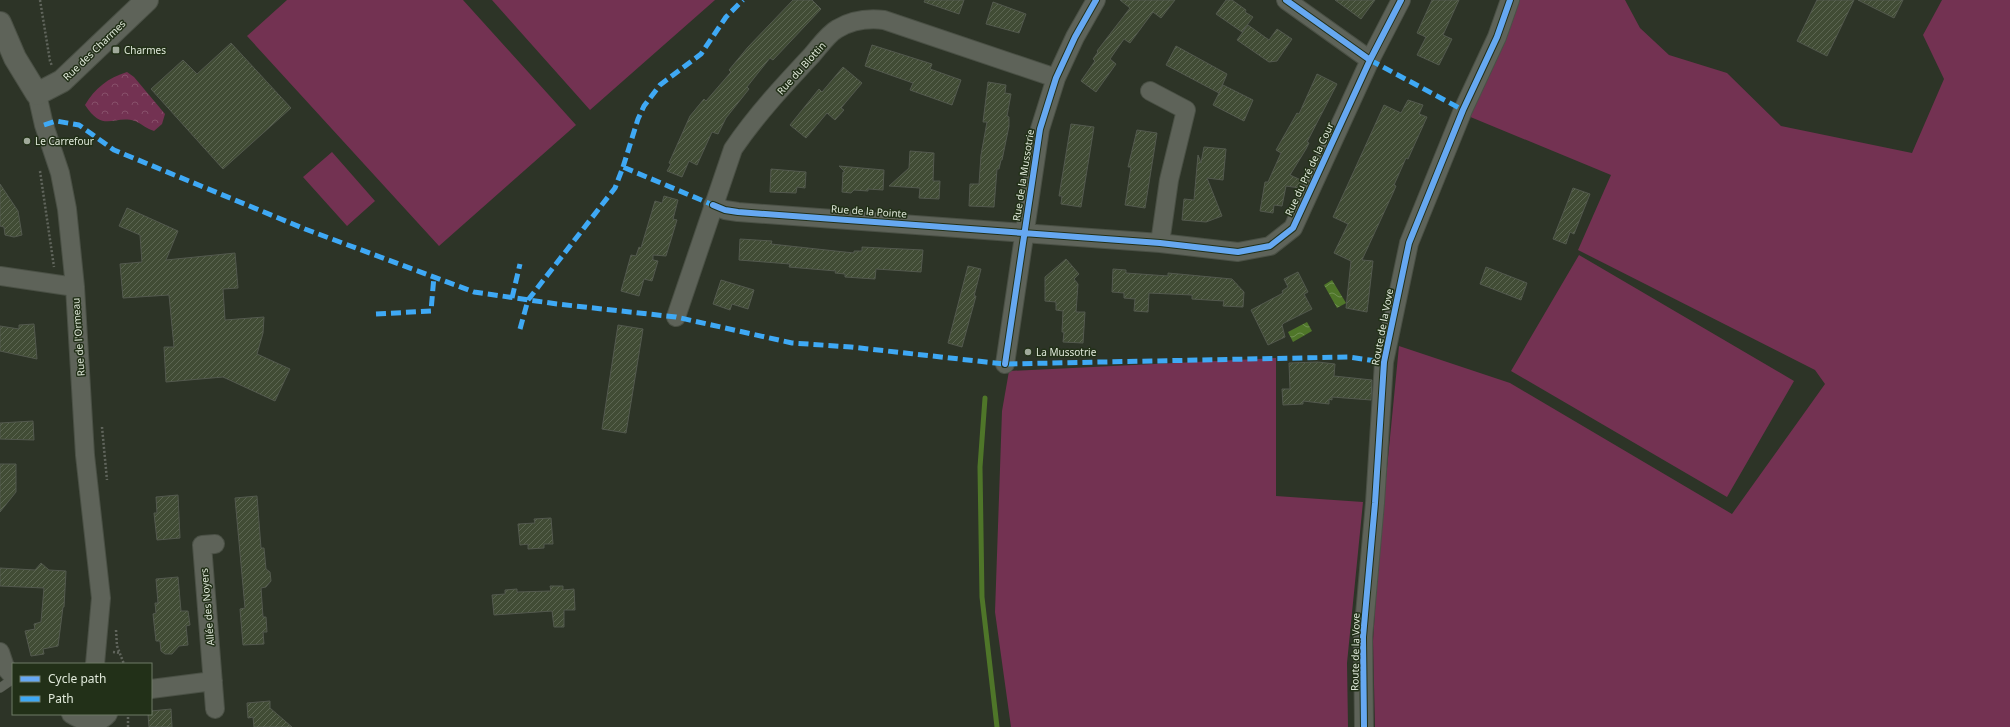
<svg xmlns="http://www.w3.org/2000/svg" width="2010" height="727" font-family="'Noto Sans',sans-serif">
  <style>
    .grass { fill: #733252 }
    .forest { fill: url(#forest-crowns) }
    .water { fill: url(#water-waves) }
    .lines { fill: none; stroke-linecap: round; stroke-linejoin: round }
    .stream { stroke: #4f7629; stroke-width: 5 }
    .building { fill: url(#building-hatch); stroke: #53594e }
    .service-casing { stroke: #4a5045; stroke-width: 10 }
    .minor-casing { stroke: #4a5045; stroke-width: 20 }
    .tertiary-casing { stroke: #4a5045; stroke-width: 24 }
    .path { stroke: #60655c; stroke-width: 2.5; stroke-dasharray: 2 2; stroke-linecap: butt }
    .service { stroke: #5e6359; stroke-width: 9 }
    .minor { stroke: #5e6359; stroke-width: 18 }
    .tertiary { stroke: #5e6359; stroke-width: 22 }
    .quiet { stroke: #3fa9f5; stroke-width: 5; stroke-dasharray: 10 5; stroke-linecap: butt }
    .cycleway-casing { stroke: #223018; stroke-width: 8 }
    .cycleway { stroke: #66a8f1; stroke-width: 6 }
    .poi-dot { fill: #a1aa9b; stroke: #223018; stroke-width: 1.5 }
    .labels { text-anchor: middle; stroke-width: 3; stroke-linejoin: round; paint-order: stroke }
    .street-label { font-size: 10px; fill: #e0e9da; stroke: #223018 }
    .poi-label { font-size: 10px; fill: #e0e9da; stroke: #223018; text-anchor: start }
  </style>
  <defs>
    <pattern id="forest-crowns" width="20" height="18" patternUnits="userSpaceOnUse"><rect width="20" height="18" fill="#733252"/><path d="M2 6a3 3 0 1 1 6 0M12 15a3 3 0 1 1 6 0" fill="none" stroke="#87506a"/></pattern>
    <pattern id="water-waves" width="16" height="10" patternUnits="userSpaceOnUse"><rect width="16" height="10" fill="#4f7629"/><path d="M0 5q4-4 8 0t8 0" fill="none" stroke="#709052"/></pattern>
    <pattern id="building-hatch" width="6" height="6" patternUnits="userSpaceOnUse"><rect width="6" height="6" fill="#414c35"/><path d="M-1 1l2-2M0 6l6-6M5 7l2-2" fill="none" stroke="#5c6652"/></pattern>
  </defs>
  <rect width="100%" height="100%" fill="#2d3427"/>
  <path class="grass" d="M287,0H463L576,125L439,246L247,36Z
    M492,0H715L590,110Z
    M1518,0H1625L1640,28L1669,55L1727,73L1781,126L1912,153L1944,79L1923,35L1942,0H2010V727H1375L1373,641L1379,550L1399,346L1510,383L1732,514L1825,384L1815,370L1578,250L1611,175L1468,116Z
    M332,152L375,201L347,226L303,177Z
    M1579,255L1794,381L1727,497L1511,371Z
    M1276,358V496L1363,502L1347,663L1348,727H1011L995,612L1002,411L1009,371Z"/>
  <path class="forest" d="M127,72L134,77L165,114L162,124L154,131C147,129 142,124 135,121C114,114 104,134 85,105C95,88 108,78 127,72Z"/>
  <path class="water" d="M1332,280L1346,303L1337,308L1324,285Z
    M1307,322L1312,331L1293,342L1288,332Z"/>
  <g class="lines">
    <path class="stream" d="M985,398L980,467L982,597L997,727"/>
  </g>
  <path class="building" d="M793,0H812L821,9L773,60L770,58L754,78L747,87L749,89L726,118L718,134L712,132L697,165L689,161L682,177L667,171L671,164L669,163L690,116L704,99L706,101L731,72L729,70L748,47Z
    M925,0H964L959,14L924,2Z
    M1120,0H1175L1161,18L1153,12L1130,43L1124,39L1110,59L1116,64L1096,92L1081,81L1095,61L1093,59L1098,52L1097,51L1130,8Z
    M1226,0H1232L1246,10L1245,12L1253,17L1242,32L1216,14Z
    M1335,0H1375L1361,19Z
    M1432,0H1459L1443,35L1452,39L1439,65L1417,55L1426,37L1417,33Z
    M1817,0H1854L1827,56L1797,41Z
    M1858,0H1903L1894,18Z
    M993,2L1026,14L1019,33L986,24Z
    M1248,25L1269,40L1277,29L1292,39L1277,61L1269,62L1237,40Z
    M231,43L291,108L223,169L151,89L183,60L197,74Z
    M872,45L932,64L930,69L961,80L952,105L910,90L913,83L865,66Z
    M1176,46L1227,74L1219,93L1166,65Z
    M843,67L862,83L841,108L844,110L835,120L827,113L806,138L790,125L819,89L822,92Z
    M1317,74L1337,84L1307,142L1309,143L1306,149L1290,175L1303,181L1300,188L1286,186L1282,206L1274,205L1273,213L1260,211L1265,182H1268L1281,153L1276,150L1297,113L1299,114Z
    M988,82L1006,85L1005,93L1011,94L1007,116L1009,117V126L1002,160H1001L999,169H997L994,207L969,206L970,184H979L981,155L987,122H983Z
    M1223,85L1253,100L1244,121L1213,105Z
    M1408,100L1423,105L1419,114L1427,117L1408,159L1406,158L1394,185L1396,186L1393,193L1362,260L1373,261L1367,312L1346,308L1351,261L1334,253L1348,224L1333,217L1384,105L1401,113Z
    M1071,124L1094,127L1081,207L1061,204L1062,196H1059Z
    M1137,130L1157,133L1145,208L1125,205L1131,167H1128Z
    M1204,147L1226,149L1223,180L1207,178L1222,216L1206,222L1182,220L1184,199L1194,200L1198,155L1201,163Z
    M910,151L934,153L933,181H940L939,199L919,198L920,188L889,186L909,168Z
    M839,166L884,170L883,190L868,189V191L854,190L851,193L842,192L843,172H845Z
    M771,169L806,172L805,188L797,187L796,193L770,192Z
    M0,184L18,211L22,235L14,237L5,235L4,227L0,226Z
    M1573,188L1590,194L1574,234L1570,232L1566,244L1553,239Z
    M664,196L678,200L673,219L677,220L666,256L653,255V260L658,261L652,281L644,279L639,296L621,291L631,255L636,256L639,247L641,248L655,201L662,203Z
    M127,208L178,231L166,260L235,253L238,288L223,289L225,320L264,317L263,333L257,354L290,369L275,401L223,377L166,382L164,347H174L169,295L123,298L120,264L142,262L140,235L119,226Z
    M740,239L772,241L771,244L854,253V251H862V247L923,250L921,272L876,269L875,279L845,277V274L835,273L836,271L789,267L790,264L739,260Z
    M1066,259L1079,274L1074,279L1078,284L1076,312H1085L1083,343L1063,342L1064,332H1062L1063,311L1056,310V302L1045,301V277Z
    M968,266L981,269L974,296H976L962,347L948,343Z
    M1486,267L1527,283L1521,300L1480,284Z
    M1113,269L1126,270V273L1168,276V273L1232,279L1244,292L1243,307L1223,306L1224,301L1192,299V295L1149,293L1148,312L1134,311L1135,299L1124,298V293L1112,292Z
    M1298,272L1308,292L1304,294L1312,309L1284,323L1282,325L1285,337L1268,345L1251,310L1283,293L1282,291L1288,287L1284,279Z
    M721,280L754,290L748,309L732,304L730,310L713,304Z
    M34,324L37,359L0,351V326L19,329V325Z
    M618,325L643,329L626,433L602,429Z
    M1318,362L1335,364L1334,376L1372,380L1371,400L1332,397V400L1329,399V404L1303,401V404L1283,405L1282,389H1290L1289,363Z
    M33,421L34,440L0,439V423Z
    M0,464H16V492L0,512Z
    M178,495L180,538L157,540L154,513H157L156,497Z
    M257,496L261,548H264L266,569L270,572L271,581L266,587L261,588L263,617H266L267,632H263L264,644L243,645L240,609L245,608L235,498Z
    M551,518L553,544H544V548L528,549V544L520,545L518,524L535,523L534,519Z
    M41,563L49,570L66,571L64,607H63L58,646L43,649L44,654L31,656L25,631L35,629L34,624L41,622L44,588L0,586V568L35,570Z
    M178,577L181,611H188L190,625L186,626L188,645L179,646L172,654H165L161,651L160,641H156L153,614L156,613L155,603H158L156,579Z
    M550,586H563V590L574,589L575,610H564V627H554L552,611L494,615L492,595L505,594V590L517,589V592L551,591Z
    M270,701V708L292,727H254L253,717L248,718L247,703Z
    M171,709L172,727H149L148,714H151V711Z"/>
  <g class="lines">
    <defs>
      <path id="service" d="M0,688L13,679"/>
      <path id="minor" d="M1286,0L1370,60
        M1150,91L1186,110L1169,180L1160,243
        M37,94L44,125L60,173L67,209L75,287L85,455L101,598L95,664
        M713,205L725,210L738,212L1160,243L1238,252L1270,246L1293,228L1370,60L1401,0
        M0,276L75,287
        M676,317L733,149C756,115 784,85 812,55C819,47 828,34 837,29C852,20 867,18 884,20L1056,78
        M1005,364L1040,129L1056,78L1075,37L1096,0
        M215,544L202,545L215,709
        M0,652L5,667L13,676
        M151,689L213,681
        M71,714C82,721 98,726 108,714
        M1364,727L1363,637L1375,503L1384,362L1409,243L1463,110L1497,37L1510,0"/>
      <path id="tertiary" d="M0,23L15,58L37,94L62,81L147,0"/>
    </defs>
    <use href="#service" class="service-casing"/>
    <use href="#minor" class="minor-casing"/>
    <use href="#tertiary" class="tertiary-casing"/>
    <path class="path" d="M40,0L50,61L52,66
      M40,171L54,267
      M102,427L107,480
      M116,630L117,646L124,664
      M113,652L120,653
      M128,727V714"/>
    <use href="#service" class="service"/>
    <use href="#minor" class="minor"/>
    <use href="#tertiary" class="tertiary"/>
    <path class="quiet" d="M1370,60L1463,110
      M44,125L56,121L79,125L114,150L305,229L474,292L557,304L676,317L792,343L851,347L986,362L1005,364L1348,357L1384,362
      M623,167L638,119L644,106L660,85L701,54L726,17L743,0
      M512,298L520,264
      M376,314L431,311L434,276
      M520,329L528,300L615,188L623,167L713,205"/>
    <defs>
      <path id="cycleway" d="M1286,0L1370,60
        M713,205L725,210L738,212L1160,243L1238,252L1270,246L1293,228L1370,60L1401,0
        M1005,364L1040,129L1056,78L1075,37L1096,0
        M1364,727L1363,637L1375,503L1384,362L1409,243L1463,110L1497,37L1510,0"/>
    </defs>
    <use href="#cycleway" class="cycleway-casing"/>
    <use href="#cycleway" class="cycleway"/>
  </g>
  <g class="poi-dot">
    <rect x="112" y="46" width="8" height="8" rx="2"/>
    <circle cx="27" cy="141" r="4"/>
    <circle cx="1028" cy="352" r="4"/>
  </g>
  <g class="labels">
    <g class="street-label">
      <text transform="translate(94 50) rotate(-44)" y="4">Rue des Charmes</text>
      <text transform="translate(801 68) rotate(-48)" y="4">Rue du Blottin</text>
      <text transform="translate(1309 169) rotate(-65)" y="4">Rue du Pré de la Cour</text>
      <text transform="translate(1023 175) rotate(-81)" y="4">Rue de la Mussotrie</text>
      <text transform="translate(869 211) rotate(4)" y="4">Rue de la Pointe</text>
      <text transform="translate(1382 327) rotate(-79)" y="4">Route de la Vove</text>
      <text transform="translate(78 337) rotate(-94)" y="4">Rue de l'Ormeau</text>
      <text transform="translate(207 607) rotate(-95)" y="4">Allée des Noyers</text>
      <text transform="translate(1355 652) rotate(-89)" y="4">Route de la Vove</text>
    </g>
    <g class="poi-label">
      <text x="124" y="54">Charmes</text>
      <text x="35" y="145">Le Carrefour</text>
      <text x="1036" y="356">La Mussotrie</text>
    </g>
  </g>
  <rect x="12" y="663" width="140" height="52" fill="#223018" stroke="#6e7a66"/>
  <rect x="20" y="676" width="20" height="6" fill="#66a8f1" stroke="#6e7a66"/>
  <text x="48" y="683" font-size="12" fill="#e0e9da">Cycle path</text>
  <rect x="20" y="696" width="20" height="6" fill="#3fa9f5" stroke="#6e7a66"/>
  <text x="48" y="703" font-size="12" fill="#e0e9da">Path</text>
</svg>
